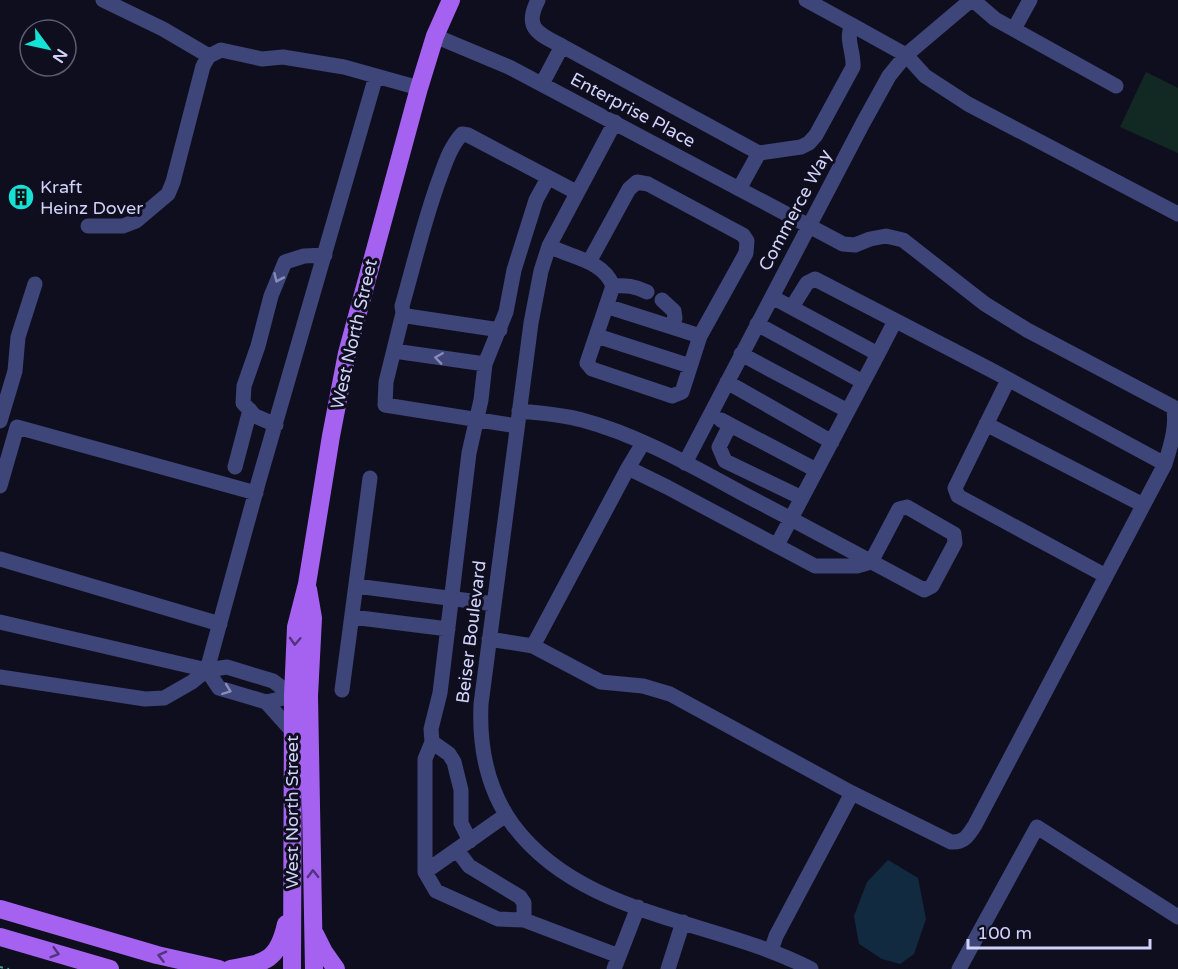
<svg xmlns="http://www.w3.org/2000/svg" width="1178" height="969" font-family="'Varela Round',sans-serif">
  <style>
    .green { fill: #122823 }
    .water { fill: #122a3f }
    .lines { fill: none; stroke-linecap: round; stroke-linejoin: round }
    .path { stroke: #39a58e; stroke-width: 2; stroke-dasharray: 3 4.5; stroke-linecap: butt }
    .minor { stroke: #3e4579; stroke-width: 15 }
    .major { stroke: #a562f0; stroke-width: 18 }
    .oneway { stroke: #878cba }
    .oneway2 { stroke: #52347c }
    .labels { text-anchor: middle; stroke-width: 6; stroke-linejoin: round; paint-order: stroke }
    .street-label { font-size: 18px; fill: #d0d2fa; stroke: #0f0e1e }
    .poi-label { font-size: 18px; fill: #d0d2fa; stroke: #0f0e1e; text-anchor: start }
  </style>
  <rect width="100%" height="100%" fill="#0f0e1e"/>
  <path class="green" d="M1146,72L1178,88V153L1120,127Z"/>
  <path class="water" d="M888,860L918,878L926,919L914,954L900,964L882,959L859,944L854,916L867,882Z"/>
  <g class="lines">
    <path class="path" d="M0,967L9,969"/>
    <path class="minor" d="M103,0L163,29L209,56
      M538,0C523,29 539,34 562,46
      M806,0L852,25
      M973,0L995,19L1116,86
      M1014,29L1030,0
      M435,36L509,67L843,244L855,245L870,239L886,236L903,240L985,304L1027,330L1173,407C1178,424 1170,448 1165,464L975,825C968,836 964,843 951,842L852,793L670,694L643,686L601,682L533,646L628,468L667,487L815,566H857L871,562L899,509L907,507L954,534L955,543L932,586L924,590C866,559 809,528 751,498C697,469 642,436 582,420C561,414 540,413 519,411
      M542,84L562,46L759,153L739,189
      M615,122L549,246L541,271L531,323L481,704C479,747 487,789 513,825C582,918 715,919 811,969
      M759,153L801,147L809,143L816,135L853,67C854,51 845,39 852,25L906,55L925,76L968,104L1178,214
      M548,178L536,200L514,270L506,312L485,364L481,400L469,453L440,693L431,729L432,742L425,759V872L436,891L498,919L524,920L619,956
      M88,226H123L136,221L168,194L173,182L203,66L209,56L221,50L262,59L283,57L344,67L419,88
      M549,246C572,258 603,260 613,286L587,363L592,369L672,396L682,392L700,336L746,253L747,241L743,235L648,184L637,182L629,189L589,262
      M613,286C626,285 635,286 647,292
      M772,297L878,354L777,545
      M662,300L674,311L675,318L672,327
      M606,306L700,336
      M792,307L807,283L815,279L991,370L1165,464
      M403,313L386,382L385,405L517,426
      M757,324L863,382
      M500,330L407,316L403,313L402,306C414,264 424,221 439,180C445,164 450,147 462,134L468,135L576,192
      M597,336L690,366
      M394,351L485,364
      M741,354L848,411
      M878,354L895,321
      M1008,380L955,488L958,496L1106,576
      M727,382L832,442
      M721,420L816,470
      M0,421L15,371L18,337L35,284
      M986,424L1143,505
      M276,425L255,416L243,403L244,386L258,346L271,296L285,262L304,256L325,255
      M730,425L719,447L725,461L802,498
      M685,463L863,123L889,76L906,55L971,0
      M235,467L250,410
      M628,468L643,443
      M0,486L17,427L256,493
      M0,559L220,624
      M356,586L494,604
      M352,617L448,629
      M0,622L207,670
      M489,639L533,646
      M0,677L145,699L164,698L192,682L207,670L259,480L376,76
      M342,690L370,478
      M293,696L273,681L227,667L207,670L219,688L266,702L293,696H304
      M266,702L293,732
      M432,742L449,754L454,762L461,790V823L470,841
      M457,850L469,866L520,897L524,903V920
      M425,872L506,815
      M771,951L776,936L852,793
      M614,969L638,907
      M668,969L683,922
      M959,969L1037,827L1178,917"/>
    <path class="major" d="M308,589L313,618L309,696L314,969
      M0,909L157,955L219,969
      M315,934L324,952L336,969
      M0,937L110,969
      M230,969C265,963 278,961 286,924
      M292,969L293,696L296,627L307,584L331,436L347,353L419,88L435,36L451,0"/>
  </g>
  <defs><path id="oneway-chevron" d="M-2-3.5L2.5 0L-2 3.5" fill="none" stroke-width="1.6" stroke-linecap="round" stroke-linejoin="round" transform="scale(1.5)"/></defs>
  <g class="oneway">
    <use href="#oneway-chevron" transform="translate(278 278) rotate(114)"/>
    <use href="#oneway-chevron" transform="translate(439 358) rotate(-172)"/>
    <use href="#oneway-chevron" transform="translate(227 690) rotate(21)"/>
  </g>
  <g class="oneway2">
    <use href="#oneway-chevron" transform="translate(295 641) rotate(93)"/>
    <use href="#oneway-chevron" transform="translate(313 874) rotate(-91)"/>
    <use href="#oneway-chevron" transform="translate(55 953) rotate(16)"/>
    <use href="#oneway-chevron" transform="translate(162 956) rotate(-166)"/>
  </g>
  <defs>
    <symbol id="building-disc" viewBox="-11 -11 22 22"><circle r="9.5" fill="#16e1d5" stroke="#0f0e1e"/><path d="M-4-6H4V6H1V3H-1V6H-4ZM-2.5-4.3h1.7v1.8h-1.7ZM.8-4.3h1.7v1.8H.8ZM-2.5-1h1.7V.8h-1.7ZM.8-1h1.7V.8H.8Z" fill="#111"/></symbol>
  </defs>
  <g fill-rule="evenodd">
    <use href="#building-disc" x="6" y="182" width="30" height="30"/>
  </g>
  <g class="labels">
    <g class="street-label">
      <text transform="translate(633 110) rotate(28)" y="6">Enterprise Place</text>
      <text transform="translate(795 210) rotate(-62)" y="6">Commerce Way</text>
      <text transform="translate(354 334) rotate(-77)" y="6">West North Street</text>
      <text transform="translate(471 632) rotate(-83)" y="6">Beiser Boulevard</text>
      <text transform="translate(292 812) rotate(-90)" y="6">West North Street</text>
    </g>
    <g class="poi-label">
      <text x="40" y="193">Kraft<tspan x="40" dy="21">Heinz Dover</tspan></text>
    </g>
  </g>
  <g transform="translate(48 48) rotate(123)"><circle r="28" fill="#0f0e1e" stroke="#5c5c76" stroke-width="1.5"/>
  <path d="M0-4.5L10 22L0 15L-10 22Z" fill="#16e1d5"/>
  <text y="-9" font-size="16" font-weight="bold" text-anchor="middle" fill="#d0d2fa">N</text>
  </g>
  <path d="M968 939v9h182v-9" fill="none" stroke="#d0d2fa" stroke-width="3"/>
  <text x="977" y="939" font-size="18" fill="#d0d2fa" stroke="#0f0e1e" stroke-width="4.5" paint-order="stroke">100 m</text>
</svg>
